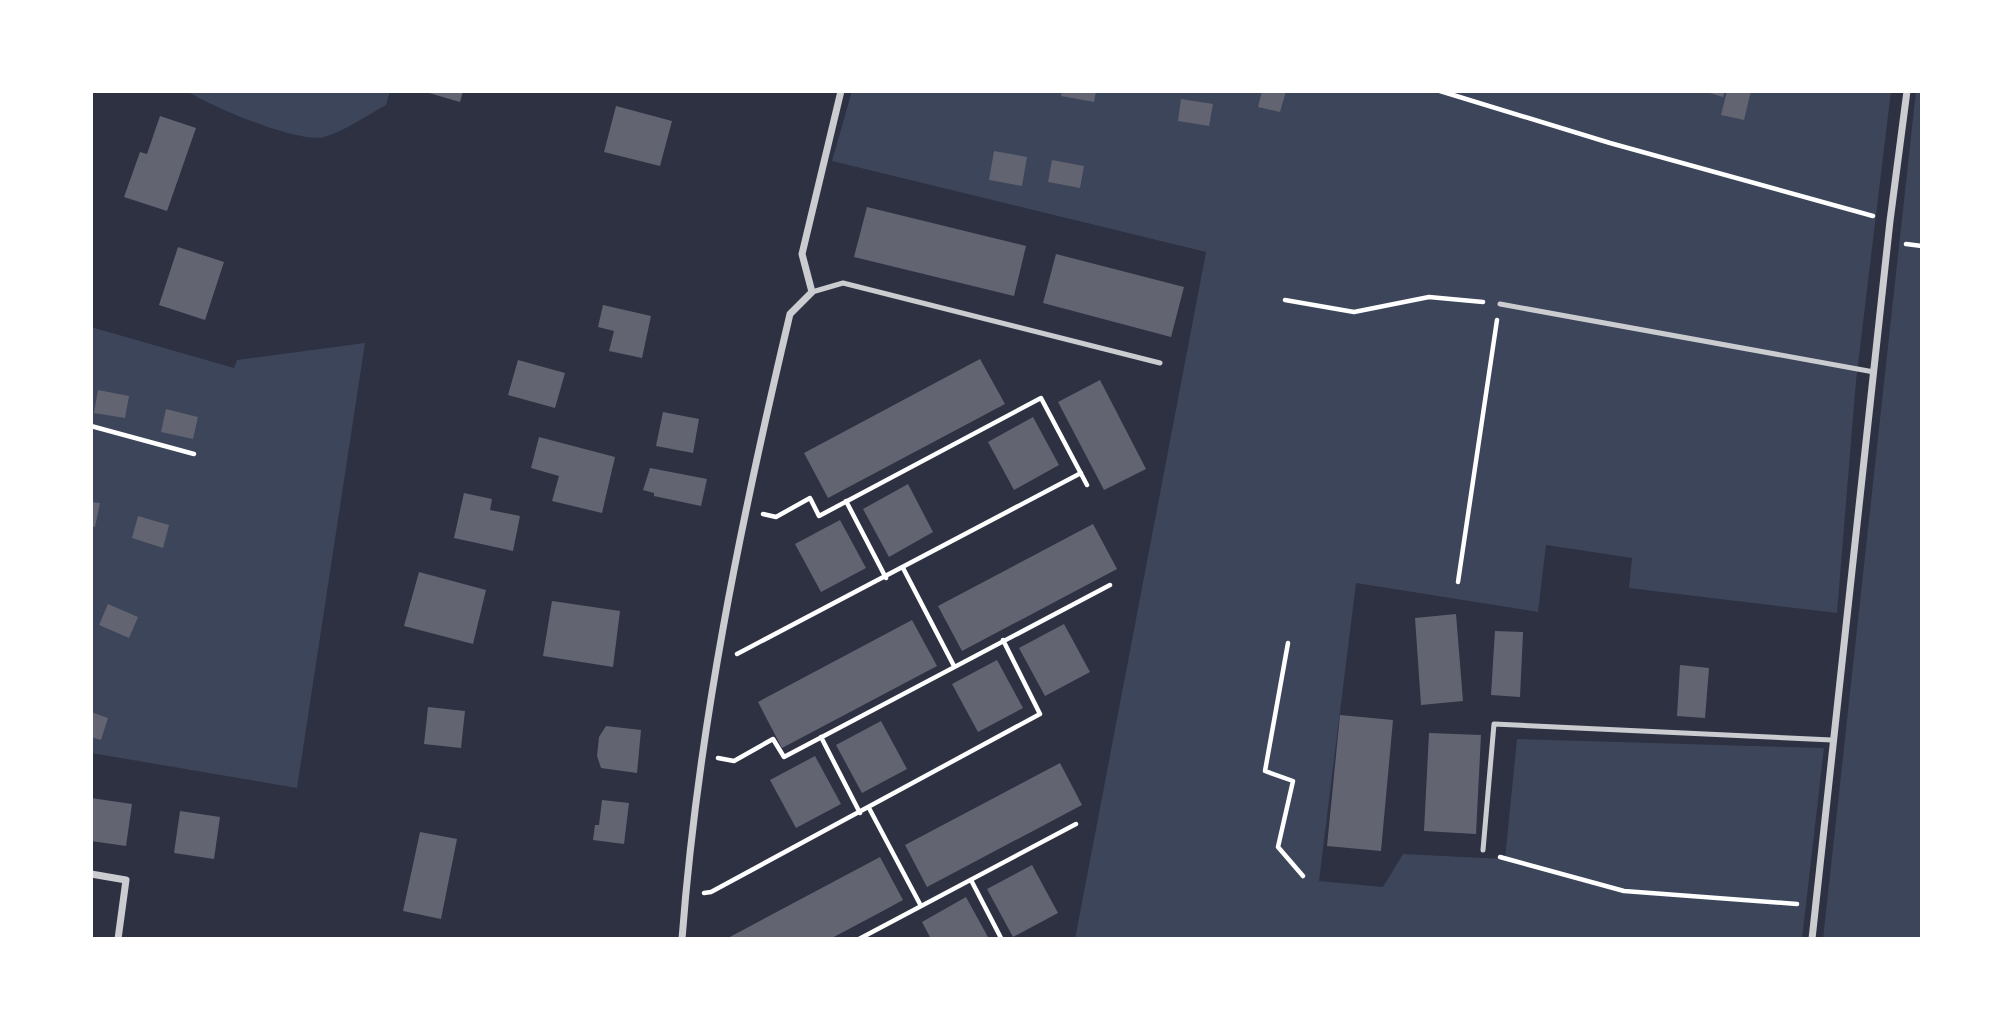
<svg xmlns="http://www.w3.org/2000/svg" width="2013" height="1030" font-family="'Roboto Condensed',sans-serif">
  <style>
    .green { fill: #3c4559 }
    .building { fill: #626471 }
    .lines { fill: none; stroke-linecap: round; stroke-linejoin: round }
    .path { stroke: #fff; stroke-width: 4.5 }
    .service { stroke: #caccd0; stroke-width: 5 }
    .minor { stroke: #caccd0; stroke-width: 7 }
  </style>
  <rect width="100%" height="100%" fill="#2d3142"/>
  <path class="green" d="M187,91H390L386,105C367,115 345,131 324,137C298,144 210,106 187,91Z
    M852,91H1891L1856,381L1837,613L1629,588L1632,558L1546,545L1538,612L1356,583L1319,881L1383,887L1403,854L1505,859L1517,739L1824,748L1802,939H1075L1206,252L832,161Z
    M1916,91H1922V939H1823Z
    M91,327L234,368L237,360L365,343L297,788L91,753Z"/>
  <path class="building" d="M422,91H463L460,102Z
    M1062,91H1096L1094,102L1061,96Z
    M1262,91H1286L1280,112L1258,107Z
    M1703,91H1725L1723,97Z
    M1727,91H1751L1744,120L1721,115Z
    M1181,99L1213,104L1209,126L1178,121Z
    M616,106L672,121L660,166L604,152Z
    M160,116L196,128L167,211L124,197L140,152L147,154Z
    M994,151L1027,157L1022,186L989,180Z
    M1052,160L1084,166L1080,188L1048,182Z
    M867,207L1026,246L1014,296L854,257Z
    M178,247L224,262L205,320L159,305Z
    M1056,254L1184,287L1171,337L1043,303Z
    M603,305L651,316L642,358L609,351L614,331L598,327Z
    M980,359L1005,404L828,498L804,453Z
    M518,360L565,373L555,408L508,395Z
    M1100,380L1146,469L1104,490L1058,402Z
    M98,390L129,396L125,418L94,413Z
    M166,409L198,417L193,439L161,432Z
    M663,412L699,419L693,453L656,446Z
    M1033,417L1059,465L1014,490L988,442Z
    M539,437L615,457L602,513L552,501L559,476L531,468Z
    M650,468L707,479L701,506L654,496V493L643,490Z
    M908,484L933,532L889,557L863,509Z
    M464,493L492,499L490,510L520,516L513,551L454,538Z
    M91,502L100,503L95,527L91,526Z
    M138,516L169,525L163,548L132,538Z
    M840,520L866,568L821,592L795,544Z
    M1093,524L1117,569L962,651L938,606Z
    M419,572L486,590L473,644L404,626Z
    M552,601L620,611L613,667L543,656Z
    M108,604L138,617L129,638L99,625Z
    M1456,614L1463,701L1421,705L1415,618Z
    M912,620L937,666L782,748L758,702Z
    M1064,624L1090,672L1045,696L1019,648Z
    M1495,631L1523,632L1520,697L1491,695Z
    M997,660L1023,708L978,732L952,684Z
    M1680,665L1709,668L1705,718L1677,716Z
    M428,707L465,711L461,748L424,744Z
    M91,712L108,718L101,740L91,737Z
    M1340,715L1393,720L1381,851L1327,846Z
    M881,721L907,769L862,793L836,745Z
    M606,726L641,730L637,773L601,768L597,756L599,737Z
    M1429,733L1481,735L1476,834L1424,831Z
    M815,756L841,804L796,828L770,780Z
    M1060,763L1082,805L927,887L905,845Z
    M91,798L132,804L126,846L91,841Z
    M602,800L629,803L624,844L593,840L595,825H599Z
    M180,811L220,817L214,859L174,853Z
    M420,832L457,839L441,919L403,911Z
    M880,857L903,900L881,912L830,939H726Z
    M1032,865L1058,913L1013,937L987,889Z
    M966,897L989,939H931L922,922Z"/>
  <g class="lines">
    <path class="path" d="M1440,91L1610,143L1873,216
      M1906,244L1922,246
      M1285,300L1354,312L1429,297L1483,302
      M91,426L194,454
      M846,501L886,578
      M763,514L776,517L810,498L819,516L1041,398L1087,485
      M903,568L954,666
      M1458,582L1497,320
      M1288,643L1265,771L1293,781L1278,847L1303,876
      M737,654L1081,473
      M821,737L860,813
      M718,758L734,761L773,739L784,757L1110,585
      M869,808L921,906
      M1500,857L1624,891L1797,904
      M971,880L1001,938
      M704,893L711,892L1040,714L1003,640
      M859,939L1076,824"/>
    <path class="service" d="M812,292L843,283L1160,363
      M1500,304L1874,372
      M1483,850L1494,724L1832,740"/>
    <path class="minor" d="M91,874L126,880L118,939
      M682,939C698,728 741,521 790,314L812,292L802,254L841,91
      M1812,939L1890,221L1907,91"/>
  </g>
  <rect width="2013" height="1030" fill="none" stroke="#ffffff" stroke-width="186"/>
</svg>
